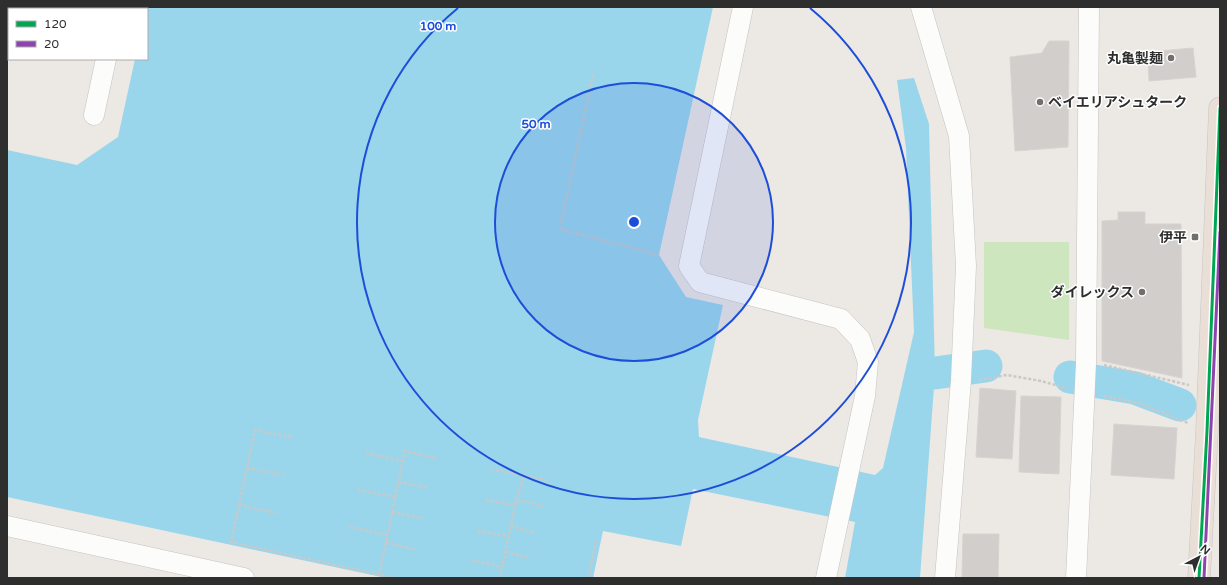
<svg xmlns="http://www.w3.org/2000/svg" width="1227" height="585" font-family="'Varela Round','Noto Sans JP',sans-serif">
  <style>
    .green { fill: #cee6be }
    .water { fill: #99d6ec }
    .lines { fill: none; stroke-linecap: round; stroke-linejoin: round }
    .river { stroke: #99d6ec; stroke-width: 33 }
    .building { fill: #d1cecb; stroke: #d7d4d0 }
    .minor-casing { stroke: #c5c4c5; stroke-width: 21 }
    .highway-casing { stroke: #c6c5c4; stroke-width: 23 }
    .path { stroke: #c9c9c8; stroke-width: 2.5; stroke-dasharray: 3 2; stroke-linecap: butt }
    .minor { stroke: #fcfcfb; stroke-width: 20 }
    .highway { stroke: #eadfd6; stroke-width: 22 }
    .bus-1-casing { stroke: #fff; stroke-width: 6 }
    .bus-2-casing { stroke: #fff; stroke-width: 6 }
    .bus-1 { stroke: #00a651; stroke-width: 3 }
    .bus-2 { stroke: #8e44ad; stroke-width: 3 }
    .ring { fill: none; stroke: #1d4ed8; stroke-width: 2 }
    .poi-dot { fill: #706f6e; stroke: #fff; stroke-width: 1.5 }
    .labels { text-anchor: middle; stroke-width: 3; stroke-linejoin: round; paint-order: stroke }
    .poi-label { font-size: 14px; font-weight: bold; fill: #2e2e2e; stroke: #fff; text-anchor: end }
    .centre { fill: #1d4ed8; stroke: #fff; stroke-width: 2 }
    .ring-label { font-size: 12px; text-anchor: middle; font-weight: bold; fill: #1d4ed8; stroke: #fff; stroke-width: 3; stroke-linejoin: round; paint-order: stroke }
  </style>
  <rect width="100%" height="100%" fill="#ece8e4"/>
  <path class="green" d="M984,242H1069V340L984,328Z"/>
  <path class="water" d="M146,7H713L659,255L686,297L723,305L698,420L699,437L875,475L883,468L914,332L906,148L897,80L914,78L929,124L935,373L920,578H845L855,522L693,489L681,546L603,531L593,578H386L7,497V150L77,165L118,137L135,59H147Z"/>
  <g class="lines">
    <path class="river" d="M935,373L986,366
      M1070,377L1135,388L1180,405"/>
  </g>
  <path class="building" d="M1049,41H1069L1068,147L1015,151L1010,57L1042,53Z
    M1193,48L1196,77L1149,81L1148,52Z
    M1118,212H1145V224H1181L1182,378L1102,361V221L1118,220Z
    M980,388L1016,391L1012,459L976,457Z
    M1021,396L1061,397L1059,474L1019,472Z
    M1114,424L1177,428L1174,479L1111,475Z
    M963,534H999L998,578H962Z"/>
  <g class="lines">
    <defs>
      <path id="minor" d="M743,7L689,266L700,282L841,319L860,339L868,362L865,396L826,578
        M921,7L959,136L966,266L961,380L945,578
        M116,9L117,7
        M94,115L106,59
        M7,526L244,578
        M1076,578L1086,363L1089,7"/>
      <path id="highway" d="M1199,578L1207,431L1220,108"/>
    </defs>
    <use href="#minor" class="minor-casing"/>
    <use href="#highway" class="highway-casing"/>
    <path class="path" d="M593,74L560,229L659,255
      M1104,365L1189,385
      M979,380L1007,375L1041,381L1066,388
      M1104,396L1138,403L1188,423
      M291,437L255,430L231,542L394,578
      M366,453L403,461
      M247,468L284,475
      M491,469L547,480
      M399,482L428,488
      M358,490L396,497
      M486,500L515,505
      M517,500L543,506
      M239,505L276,513
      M392,512L423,518
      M511,526L534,533
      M350,527L388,535
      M478,531L509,536
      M386,542L416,550
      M506,552L529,558
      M472,560L502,567
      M379,575L405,451L435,458
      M500,578L515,505L524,475
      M588,578L596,542"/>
    <use href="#minor" class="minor"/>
    <use href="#highway" class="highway"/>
    <defs>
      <path id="bus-1" d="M1199,578L1207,431L1220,108"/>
      <path id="bus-2" d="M1204,578L1220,232"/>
    </defs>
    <use href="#bus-1" class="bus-1-casing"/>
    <use href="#bus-2" class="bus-2-casing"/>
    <use href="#bus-1" class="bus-1"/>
    <use href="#bus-2" class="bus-2"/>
  </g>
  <circle cx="634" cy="222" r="139" fill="#1d4ed8" fill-opacity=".12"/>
  <g class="ring">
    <circle cx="634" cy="222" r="139"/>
    <path d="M810 8A277 277 0 1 1 458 8"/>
  </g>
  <g class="poi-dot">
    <circle cx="1171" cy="58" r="4"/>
    <circle cx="1040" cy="102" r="4"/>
    <rect x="1191" y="233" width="8" height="8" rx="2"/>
    <circle cx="1142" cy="292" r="4"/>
  </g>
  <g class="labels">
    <g class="poi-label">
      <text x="1163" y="63">丸亀製麺</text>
      <text x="1048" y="107" text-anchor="start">ベイエリアシュターク</text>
      <text x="1187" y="242">伊平</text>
      <text x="1134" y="297">ダイレックス</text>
    </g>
  </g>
  <circle cx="634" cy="222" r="6" class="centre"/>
  <g class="ring-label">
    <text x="438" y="30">100 m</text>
    <text x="536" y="128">50 m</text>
  </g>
  <rect width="1227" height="585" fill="none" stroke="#2e2e2e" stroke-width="16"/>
  <rect x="8" y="8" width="140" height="52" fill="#ffffff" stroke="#ababab"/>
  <rect x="16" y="21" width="20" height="6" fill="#00a651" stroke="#ababab"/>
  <text x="44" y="28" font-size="12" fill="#2e2e2e">120</text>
  <rect x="16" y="41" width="20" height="6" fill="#8e44ad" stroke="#ababab"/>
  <text x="44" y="48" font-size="12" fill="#2e2e2e">20</text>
  <g transform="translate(1199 557) rotate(41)" stroke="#ffffff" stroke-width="3" paint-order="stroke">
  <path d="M0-3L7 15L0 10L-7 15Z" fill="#2e2e2e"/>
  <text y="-6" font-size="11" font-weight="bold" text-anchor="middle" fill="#2e2e2e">N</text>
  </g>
</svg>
